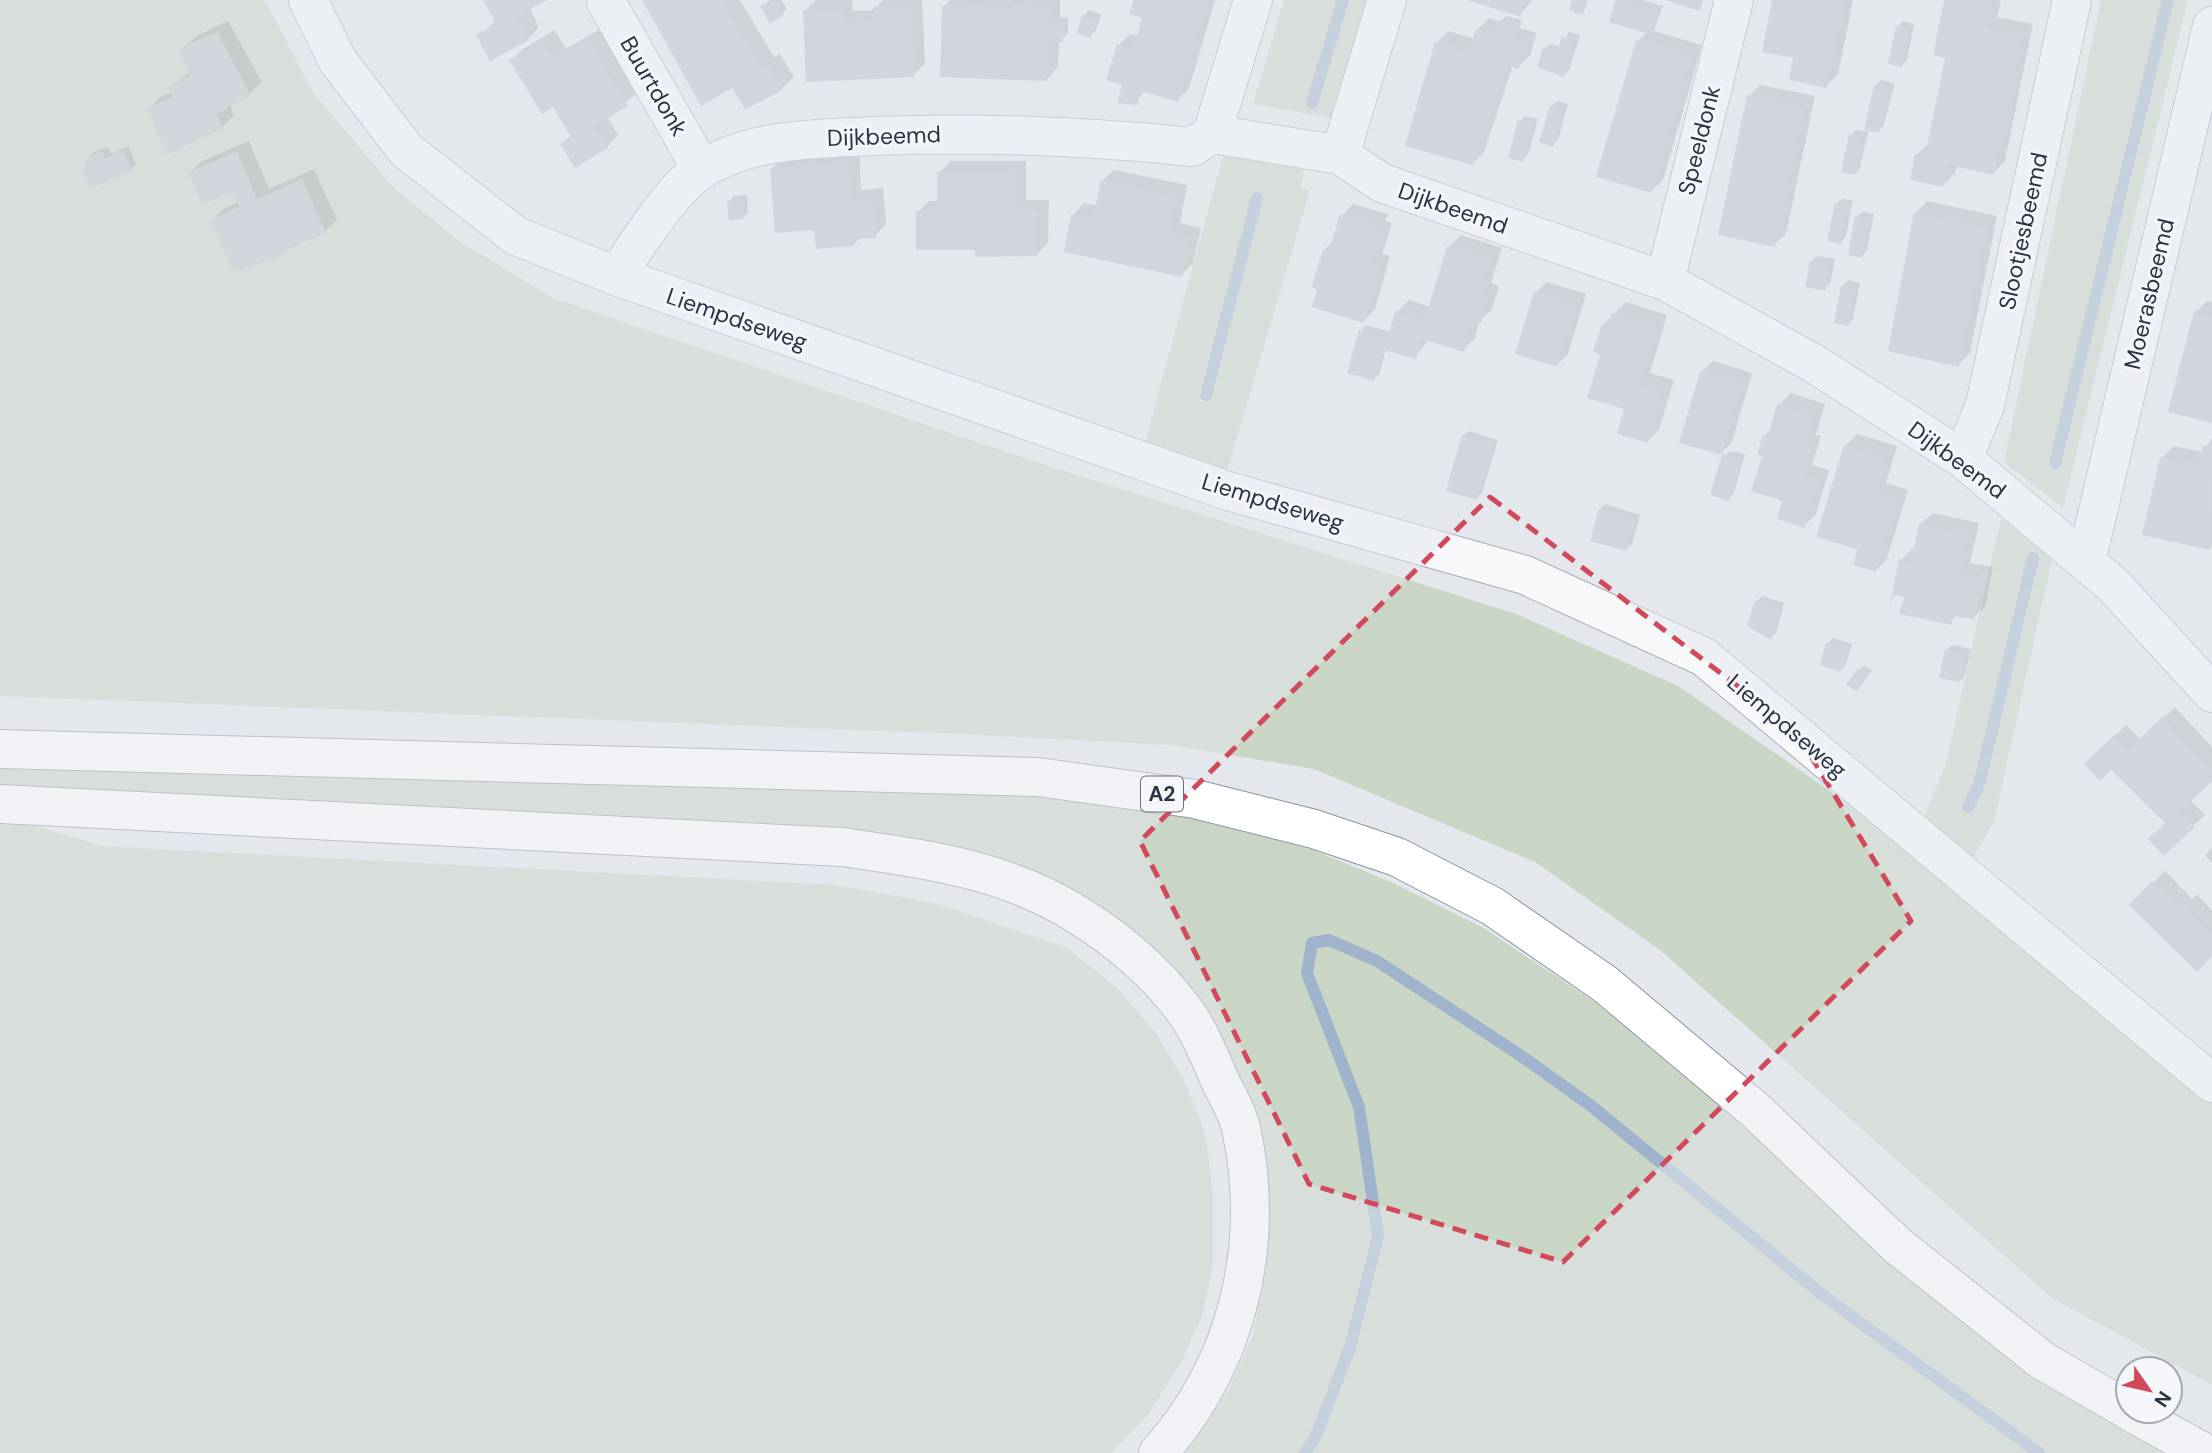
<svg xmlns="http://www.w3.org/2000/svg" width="2212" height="1453" font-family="'DM Sans',sans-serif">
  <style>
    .green { fill: #c9d6c5 }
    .shadow { fill: #0003 }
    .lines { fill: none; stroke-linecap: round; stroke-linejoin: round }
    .stream { stroke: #9fb4cc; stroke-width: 12 }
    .building { fill: #bbc0ca }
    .minor-casing { stroke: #a9aeb7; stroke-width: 40 }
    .motorway-casing { stroke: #8b94a3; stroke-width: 40 }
    .minor { stroke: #f7f8fa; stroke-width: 38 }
    .motorway { stroke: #fff; stroke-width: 38 }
    .marked { fill: none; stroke: #d1495b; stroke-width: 5; stroke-dasharray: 14 9; stroke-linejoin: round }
    .labels { text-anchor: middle; stroke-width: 6; stroke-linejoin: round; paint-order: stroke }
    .shield { fill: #f4f6f9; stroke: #676e7b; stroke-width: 2 }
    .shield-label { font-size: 21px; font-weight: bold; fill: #2b3445 }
    .street-label { font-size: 23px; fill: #2b3445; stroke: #f4f6f9 }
  </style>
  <rect width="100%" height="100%" fill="#e4e7ec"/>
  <path class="green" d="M0,0H265L314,94L395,189L459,241L553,298L1033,461L1516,614L1678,686L1895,836L2212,1099V1385L2052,1298L1660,950L1535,862L1314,769L1171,745L961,734L0,696Z
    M1284,0H1371L1336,119L1253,104Z
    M2101,0H2188L2063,508L2004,462Z
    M1224,152L1304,169L1301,188L1310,190L1226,475L1144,446Z
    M2001,518L2052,559L1994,822L1971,861L1923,820L1946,763Z
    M0,765L1034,790L1193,816L1313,850L1391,882L1482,927L1595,1002L1744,1127L1886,1257L2166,1453H1186L1229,1389L1253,1335L1266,1270L1268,1196L1257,1115L1230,1057L1027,872L0,789Z
    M0,822L27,823L102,846L835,885L935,903L1066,947L1117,988L1156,1033L1185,1082L1206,1135L1213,1198V1265L1202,1317L1180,1364L1148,1415L1111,1453H0Z"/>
  <path class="shadow" d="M485,0H543L529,7L539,27L528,39L478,36L496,21Z
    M644,0H740L774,57L780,54L794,77L782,88L761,101L733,85Z
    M770,0H781L787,9L781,15L762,7Z
    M816,0H852L853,11L875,10L883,0H922L925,64L913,75L805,11Z
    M950,0H1060V17L1068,18V34L1059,40L1058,67L1047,79L944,6Z
    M1136,0H1215L1189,88L1177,100L1144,90L1136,103L1124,86L1119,45L1130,34L1138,36L1144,17Z
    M1471,0H1532L1520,15Z
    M1617,0H1642L1663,6L1654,31L1702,45L1663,180L1651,191L1638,41L1648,31L1611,20Z
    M1774,0H1853L1838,74L1826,86L1795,57Z
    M1946,0H2001L1997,17L2033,24L2005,161L1993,173L1957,165L1955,173L1943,185L1917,155L1929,143L1947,56Z
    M1089,10L1101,14L1096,30L1091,36L1084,16Z
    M1506,16L1522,20L1520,28L1537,33L1530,55L1518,67L1513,65L1484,152L1472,164L1437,43L1448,31L1475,39L1477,30L1489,18L1500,22Z
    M228,21L262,82L250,93L230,105L234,115L223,126L149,109L160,97L173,92L171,87L191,71L181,53L185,47L196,36Z
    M1903,21L1914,24L1907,60L1902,65L1897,27Z
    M600,29L638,93L607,116L618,135L607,147L562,144L572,135L554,105L512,60L523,49L555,30L566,49Z
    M1569,32L1580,35L1569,70L1564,75L1544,49L1550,44L1560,47Z
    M1881,80L1895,84L1883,126L1878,131L1869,129L1860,168L1855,173L1851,135L1856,130L1866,132L1875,86Z
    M1760,85L1815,96L1786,234L1774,245L1749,96Z
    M1557,101L1568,104L1558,140L1552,145L1551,106Z
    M1525,116L1538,119L1528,155L1522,160L1520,121Z
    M249,141L269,189L314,169L337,220L325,231L290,247L284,253L235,270L212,221L223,209L239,202L233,190L190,173L202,161Z
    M129,146L136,164L131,169H84L92,153L108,147L111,154Z
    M859,151L861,190L883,188L886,224L875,236L861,237L854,244L816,228L772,169L783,157Z
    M951,161H1026V200H1049L1048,243L1037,254L977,248L918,212L929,201H939V173Z
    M1114,170L1187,185L1180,223L1201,228L1193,263L1181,275L1073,215L1084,203L1097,206L1102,181Z
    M747,195L748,212L743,217L729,202L734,196Z
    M1842,199L1853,200L1846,236L1841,242L1836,204Z
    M1927,201L1997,216L1970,353L1958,365L1916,213Z
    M1353,204L1388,214L1385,221L1392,223L1382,254L1390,256L1375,309L1363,321L1324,250L1334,240L1342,215Z
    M1862,212L1874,214L1867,250L1862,256L1857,217Z
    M1461,235L1502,248L1491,283L1499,286L1492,309L1479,322L1475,338L1463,350L1429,339L1415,357L1386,349L1379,374L1374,379L1361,331L1366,325L1391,332L1397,312L1409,300L1431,307L1449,247Z
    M1817,256L1835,259L1830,284L1824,289L1812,261Z
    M1848,280L1860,283L1853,319L1848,324L1843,286Z
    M1547,282L1586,294L1568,354L1557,365L1535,293Z
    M2207,301L2212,302V422L2196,312Z
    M1626,302L1667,315L1650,373L1674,380L1659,429L1648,441L1626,408L1602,353L1603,325Z
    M1713,361L1752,373L1732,442L1721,453L1701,372Z
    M1791,393L1825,404L1816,435L1821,436L1812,465L1829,470L1816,514L1804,526L1785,500L1764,455V436L1772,429L1779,405Z
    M1469,431L1498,440L1482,493L1476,498L1463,436Z
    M1857,434L1897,446L1886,483L1908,490L1887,559L1876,570L1859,548L1845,446Z
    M2212,438V546L2210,548L2162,458L2174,446L2203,452Z
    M1730,451L1745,454L1734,493L1728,499L1725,457Z
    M1605,504L1640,515L1632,544L1626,549L1600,509Z
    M1933,513L1979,523L1970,563L1993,567L1985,607L1973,618L1957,615L1949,622L1906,595L1900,561L1912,549L1916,550L1921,524Z
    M1762,596L1784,603L1776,633L1770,638L1756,602Z
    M1833,638L1852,644L1846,664L1841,670L1828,644Z
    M1952,645L1971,649L1965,675L1960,681L1946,650Z
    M1864,665L1872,670L1857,690L1859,670Z
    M2175,707L2212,747V779L2190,800L2205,815L2193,826L2167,823L2111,768L2086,764L2126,725L2141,739Z
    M2212,848V863L2205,855Z
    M2165,871L2192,899L2197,894L2212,911V954L2131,905Z"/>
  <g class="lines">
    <path class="stream" d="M1312,103L1343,0
      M1206,395L1257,198
      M2055,463L2168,0
      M1968,807L1979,785L2033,558
      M1305,1453L1315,1438L1350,1347L1378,1236L1359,1107L1307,973L1312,943L1329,940L1377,961L1520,1055L1590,1105L1824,1296L2039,1453"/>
  </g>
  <path class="building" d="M483,0H547L517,16L529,40L490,61L476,35L496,24Z
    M642,0H722L762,67L768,64L783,90L745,109L732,88L701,106Z
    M773,0L783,16L770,24L760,6Z
    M1134,0H1208L1178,102L1141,91L1137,105L1117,103L1122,85L1106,80L1117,44L1133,49L1142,18L1129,14Z
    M1467,0H1525L1521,17Z
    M1572,0H1588L1583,15L1569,10Z
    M1615,0L1659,12L1652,35L1609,22Z
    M1665,0H1703L1700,11Z
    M1772,0H1845L1827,88L1789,80L1793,58L1762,52Z
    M1944,0H1993L1987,28L2023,35L1994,175L1949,165L1944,187L1910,180L1915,154L1925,156L1945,58L1933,55Z
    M1013,4L1049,6V22H1063V42H1048L1047,81L940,77L942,6L1012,8Z
    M911,6L914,77L806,82L803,10L841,9L842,22L873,20V7Z
    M1082,15L1097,19L1091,38L1077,33Z
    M1499,20L1517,25L1514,40L1526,44L1519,69L1507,65L1473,165L1405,146L1435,42L1469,52L1476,29L1495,35Z
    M1896,26L1910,29L1902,67L1888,64Z
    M217,32L251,95L217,114L224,128L167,155L147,108L173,97L168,86L191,75L178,52L185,50L183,47Z
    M1562,36L1575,41L1564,77L1537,67L1543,48L1557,52Z
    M588,39L628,106L594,126L608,148L575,168L560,144L571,137L553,107L542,114L509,60L543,40L554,59Z
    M1636,40L1692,56L1652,193L1596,177Z
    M1874,85L1890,89L1879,133L1864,130Z
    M1747,95L1804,108L1775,247L1718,235Z
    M1550,105L1564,109L1553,147L1539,142Z
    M1518,120L1534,124L1523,162L1508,158Z
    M1849,134L1863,138L1855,175L1841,172Z
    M123,150L132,171L90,189L82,169L88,166L84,158L102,151L105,158Z
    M237,151L257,199L302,179L326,233L283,252L284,255L234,272L210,220L239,207L232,192L203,205L188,173Z
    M848,162L850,201L872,199L876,238L854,239V246L816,249L814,230L775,233L770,168Z
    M937,172H1015V211H1038L1037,256L975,257V250H916V211H938Z
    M1101,180L1177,196L1169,235L1190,239L1182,277L1064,252L1071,214L1093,218Z
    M742,200L744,219L729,220L727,201Z
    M1835,203L1849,206L1841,244L1827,241Z
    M1914,212L1987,227L1959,367L1888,351Z
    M1340,214L1377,225L1375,233L1382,235L1372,265H1380L1364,323L1312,307L1317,289L1311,288L1323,250L1329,252Z
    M1855,216L1870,220L1862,258L1848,255Z
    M1447,246L1491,259L1480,295L1489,298L1481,323L1472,320L1464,352L1422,339L1416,359L1384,350L1374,381L1347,373L1359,330L1387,338L1396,311L1425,319Z
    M1810,260L1831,265L1825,291L1805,287Z
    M1841,285L1856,288L1848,326L1834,323Z
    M1534,292L1576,305L1557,367L1515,354Z
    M2194,311L2212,316V423L2168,412Z
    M1612,313L1656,326L1639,384L1663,391L1648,443L1617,434L1624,409L1587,398L1600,355L1593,352L1602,324L1609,326Z
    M1700,371L1742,384L1721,455L1679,443Z
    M1777,404L1815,415L1805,446L1811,447L1801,476L1819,481L1805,528L1777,519L1782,501L1751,491L1762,456L1757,454L1763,435L1768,437Z
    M1462,435L1494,445L1477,500L1446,491Z
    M1844,445L1887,457L1876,494L1897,501L1876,572L1853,565L1857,549L1816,537Z
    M2203,445L2212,446L2210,550L2142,535L2160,457L2199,465Z
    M1722,454L1741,460L1729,501L1710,495Z
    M1599,509L1636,520L1627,551L1590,541Z
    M1919,523L1969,534L1960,574L1980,578L1981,572L1984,573L1974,620L1951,615L1952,625L1899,614L1904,597L1894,595L1890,605L1899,559L1911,563Z
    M1755,601L1780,608L1771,640L1747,626Z
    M1826,643L1848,649L1841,672L1820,665Z
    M1945,649L1967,654L1960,682L1939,678Z
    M1858,669L1868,676L1857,692L1846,684Z
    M2162,717L2212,771V781L2180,812L2195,827L2164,856L2148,839L2165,823L2111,770L2100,781L2084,764L2114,735L2128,750Z
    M2152,881L2180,909L2184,904L2212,936V956L2197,972L2129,905Z"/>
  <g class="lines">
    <defs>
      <path id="minor" d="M308,0L338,61L406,150L516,236L616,276L1228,491L1525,575L1704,657L2212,1083
        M606,2L702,170
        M1212,134L1253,0
        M1340,155L1387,0
        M616,276C638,244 670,190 702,169C752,138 817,139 873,136C980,132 1086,136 1192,147L1212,134L1340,155L1382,183L1665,281L1813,363L1963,459L2113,585L2212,693
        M1665,281L1734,0
        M1963,459L1985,405L2072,0
        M2086,562L2212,26"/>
      <path id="motorway" d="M0,749L1038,777L1195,799L1314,829L1397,857L1492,906L1605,984L1755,1110L1898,1246L2043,1361L2128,1410
        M0,804L842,847C925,859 1005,869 1078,915C1117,939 1157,973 1184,1010C1200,1031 1211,1061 1222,1085C1229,1099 1238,1114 1241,1128C1266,1245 1238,1364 1158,1453
        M2129,1411L2205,1453"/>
    </defs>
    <use href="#minor" class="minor-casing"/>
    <use href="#motorway" class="motorway-casing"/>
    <use href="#minor" class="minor"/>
    <use href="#motorway" class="motorway"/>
  </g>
  <path d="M0 0H2212V1453H0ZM1490,497L1795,730L1911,921L1563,1262L1309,1184L1140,841Z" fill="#e4e7ec" fill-opacity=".55" fill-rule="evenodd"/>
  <path class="marked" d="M1490,497L1795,730L1911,921L1563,1262L1309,1184L1140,841Z"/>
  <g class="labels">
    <rect class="shield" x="1141" y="776.5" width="42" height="35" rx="5"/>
    <g class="shield-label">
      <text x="1162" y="801">A2</text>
    </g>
    <g class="street-label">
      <text transform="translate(654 86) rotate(60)" y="8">Buurtdonk</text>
      <text transform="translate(884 136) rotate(-2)" y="8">Dijkbeemd</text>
      <text transform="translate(1699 140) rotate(-76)" y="8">Speeldonk</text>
      <text transform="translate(1453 208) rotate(19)" y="8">Dijkbeemd</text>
      <text transform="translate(2023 231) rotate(-78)" y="8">Slootjesbeemd</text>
      <text transform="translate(2149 294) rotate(-77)" y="8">Moerasbeemd</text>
      <text transform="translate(737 319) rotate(19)" y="8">Liempdseweg</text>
      <text transform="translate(1957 460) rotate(36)" y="8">Dijkbeemd</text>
      <text transform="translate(1273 502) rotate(17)" y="8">Liempdseweg</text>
      <text transform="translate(1787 726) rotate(40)" y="8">Liempdseweg</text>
    </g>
  </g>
  <g transform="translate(2149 1390) rotate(124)"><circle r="33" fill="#f4f6f9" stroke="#a4a8b1" stroke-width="2"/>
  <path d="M0-5L12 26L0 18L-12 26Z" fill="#d1495b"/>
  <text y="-10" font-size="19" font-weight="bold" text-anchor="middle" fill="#2b3445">N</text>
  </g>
</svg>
